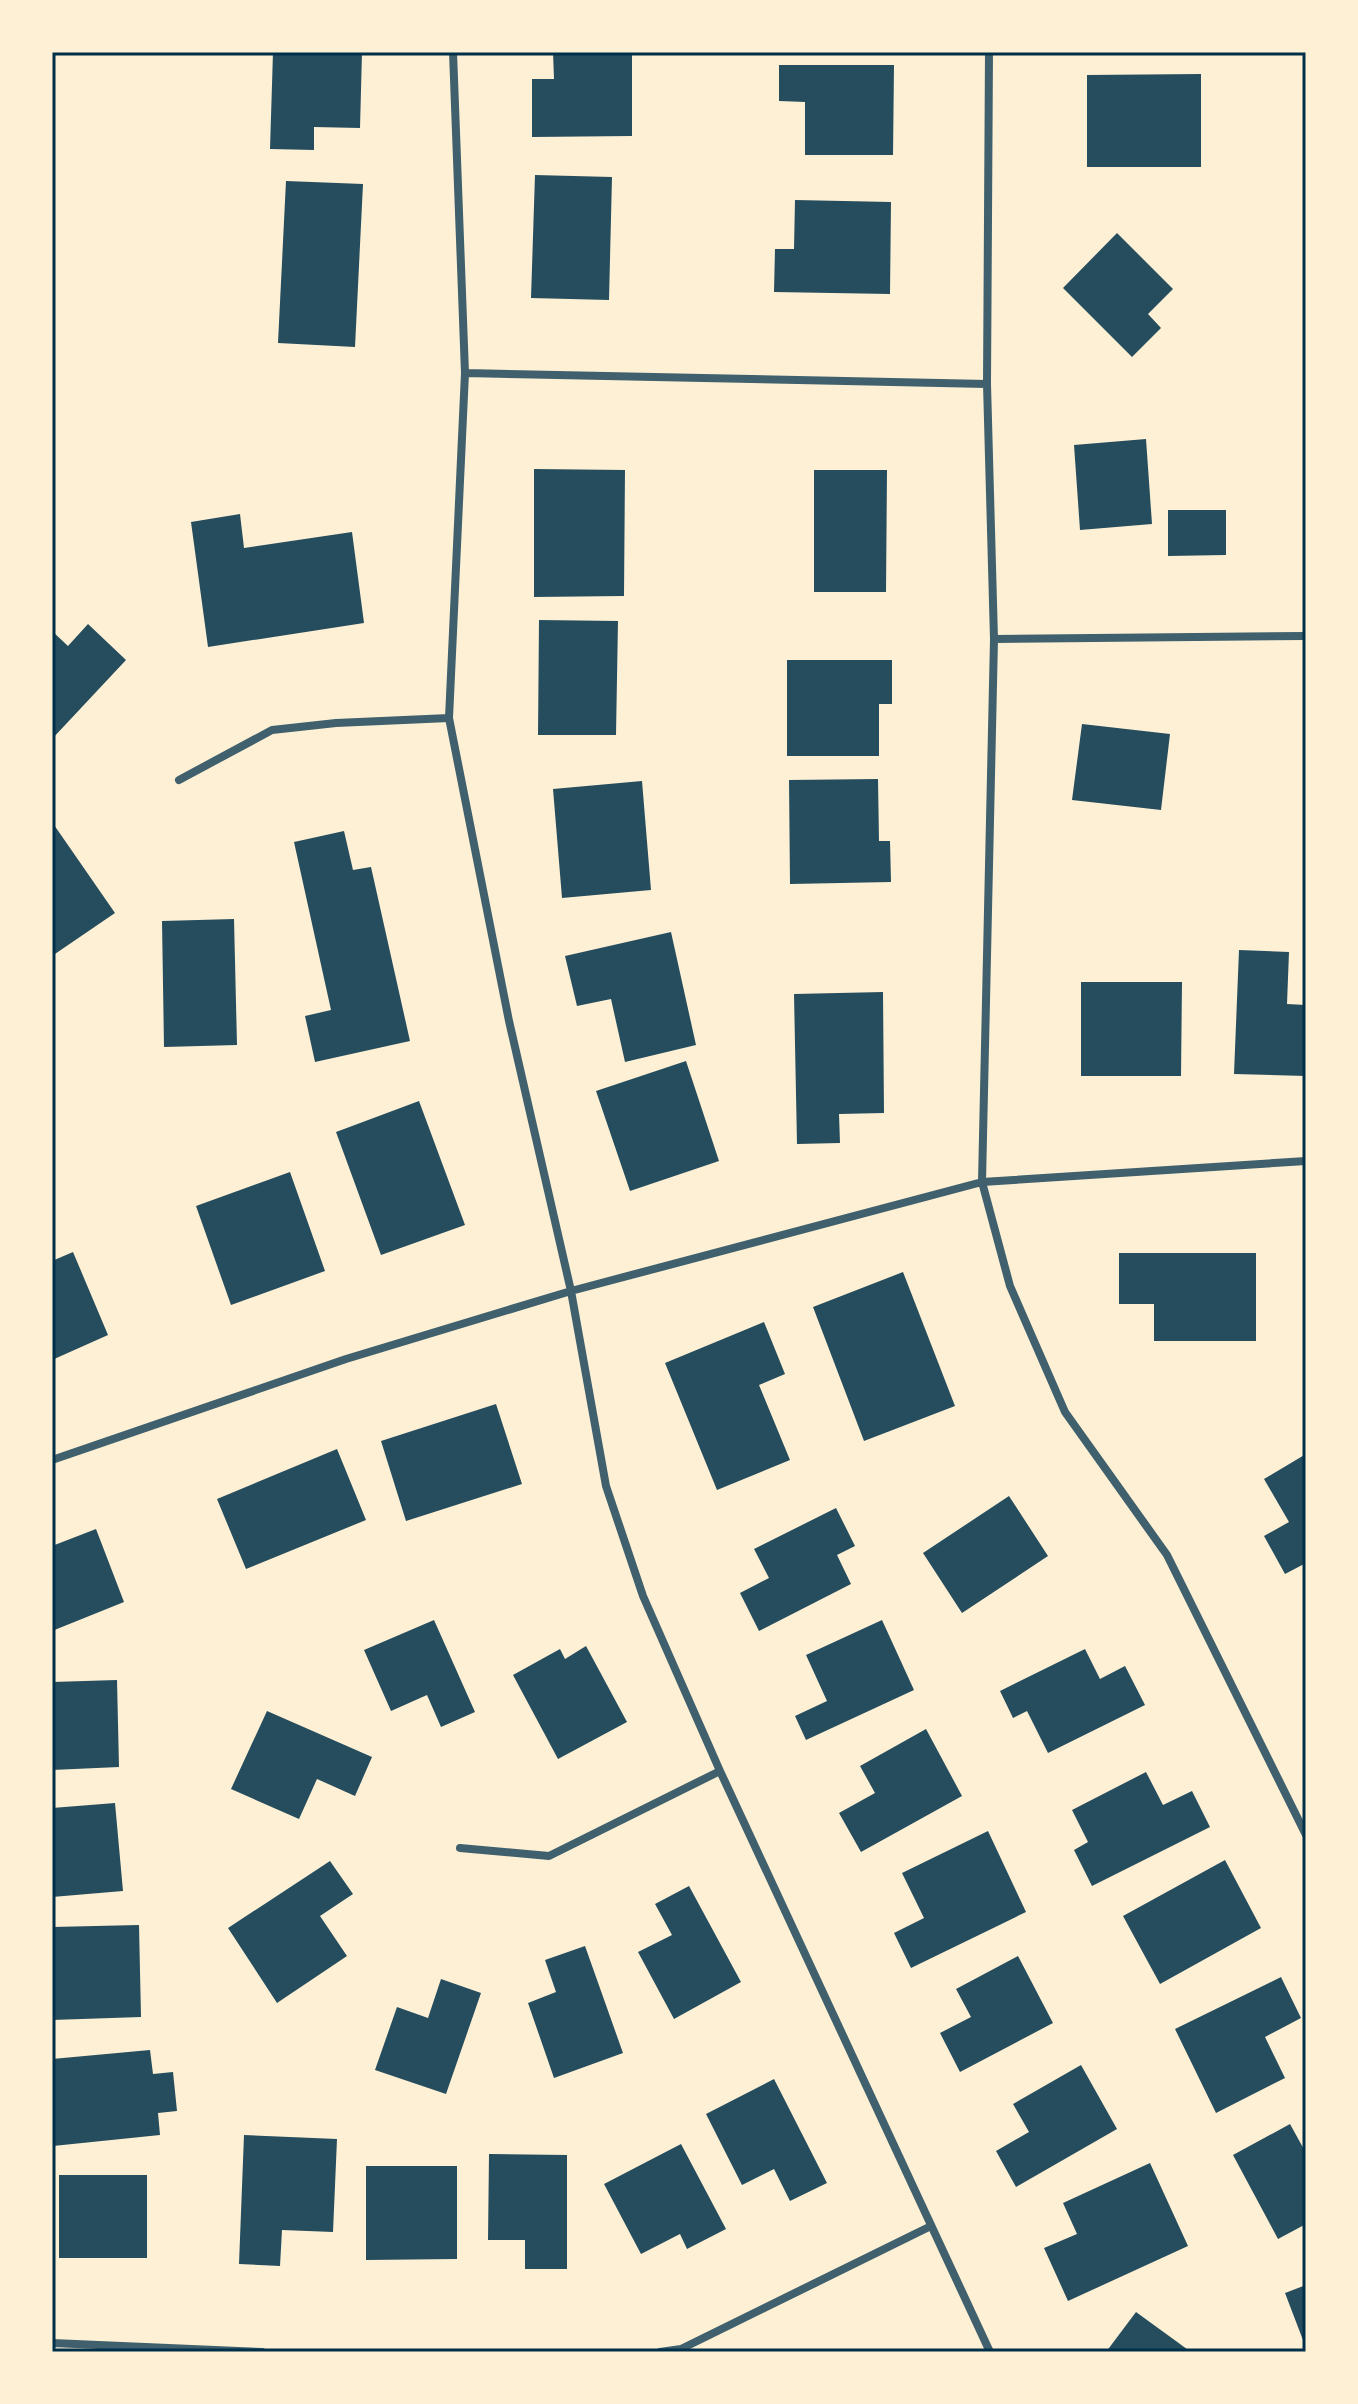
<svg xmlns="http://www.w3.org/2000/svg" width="1358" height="2404" font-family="'Alegreya Sans',sans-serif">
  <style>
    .building { fill: #264d5e }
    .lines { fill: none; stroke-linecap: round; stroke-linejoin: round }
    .minor { stroke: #3f606c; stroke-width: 8 }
    .neatline { fill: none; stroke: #003049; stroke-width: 3 }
  </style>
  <rect width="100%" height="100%" fill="#fdf0d5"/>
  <path class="building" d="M273,52H362L360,128L314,127V150L270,149Z
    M553,52H632V136L532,137V79H554Z
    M779,65H894L893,155H805V102L779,101Z
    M1201,74V167H1087V75Z
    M535,175L612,177L609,300L531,298Z
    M286,181L363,184L355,347L278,343Z
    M795,200L891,202L890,294L774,292L775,249H794Z
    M1117,233L1173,289L1148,314L1161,328L1132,357L1063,288Z
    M1146,439L1152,524L1080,530L1074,445Z
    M534,469L625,470L624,596L534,597Z
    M814,470H887L886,592H814Z
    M1168,510H1226V555L1168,556Z
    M240,514L244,548L352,532L364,623L208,647L191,522Z
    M539,620L618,621L616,735H538Z
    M88,624L126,660L52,739V631L68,646Z
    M787,660H892V704H879V756H787Z
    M1082,724L1170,734L1161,810L1072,800Z
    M878,779L879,841H890L891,882L790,884L789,780Z
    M642,781L651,890L562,898L553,789Z
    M52,822L115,913L52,956Z
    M344,831L353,870L371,867L410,1041L315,1062L305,1016L331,1010L294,842Z
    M234,919L237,1045L164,1047L162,921Z
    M671,932L696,1045L625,1062L611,999L577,1006L565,956Z
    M1239,950L1289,952L1287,1004L1306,1005V1076L1234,1074Z
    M1081,982H1182L1181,1076H1081Z
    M883,992L884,1113L839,1114L840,1143L797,1144L794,994Z
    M686,1061L719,1161L630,1191L596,1091Z
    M419,1101L465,1225L381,1255L336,1132Z
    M290,1172L325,1271L231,1305L196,1206Z
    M73,1252L108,1335L52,1360V1261Z
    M1119,1253H1256V1341H1154V1304H1119Z
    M903,1272L955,1406L864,1441L813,1307Z
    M764,1322L785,1374L759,1385L790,1460L717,1490L665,1363Z
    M496,1404L522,1484L406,1521L381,1441Z
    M337,1449L366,1520L246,1569L217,1499Z
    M1306,1454V1563L1285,1574L1264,1536L1289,1522L1264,1479Z
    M1009,1496L1048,1556L962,1613L923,1553Z
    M836,1508L855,1546L837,1555L851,1584L759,1631L740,1593L769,1578L754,1549Z
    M96,1529L124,1602L52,1631V1546Z
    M434,1620L475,1712L441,1727L427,1695L391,1711L364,1650Z
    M882,1620L914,1690L806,1740L795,1716L827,1701L806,1655Z
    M586,1646L627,1722L558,1759L513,1675L560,1649L565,1659Z
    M1085,1649L1100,1679L1125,1666L1145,1705L1048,1753L1027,1711L1013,1718L1000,1691Z
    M117,1680L119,1767L52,1770V1682Z
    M267,1711L372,1757L355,1796L317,1779L299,1819L231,1789Z
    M926,1729L962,1796L861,1852L839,1813L875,1793L860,1766Z
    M1146,1772L1163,1805L1192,1791L1210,1827L1092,1886L1074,1850L1088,1842L1072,1810Z
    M115,1803L123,1891L52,1897V1808Z
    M988,1831L1026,1912L911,1968L894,1933L924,1918L902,1873Z
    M1225,1860L1261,1928L1160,1984L1123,1916Z
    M330,1861L353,1894L320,1916L347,1956L277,2003L228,1928Z
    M689,1886L741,1982L674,2019L638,1952L672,1935L655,1904Z
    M139,1925L141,2017L52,2020V1927Z
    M585,1946L623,2053L554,2078L528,2003L556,1992L545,1960Z
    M1018,1956L1053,2023L960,2072L940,2033L971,2017L956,1989Z
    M1281,1977L1301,2018L1265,2037L1285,2078L1216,2113L1175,2029Z
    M441,1979L481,1993L446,2094L375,2070L397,2007L428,2018Z
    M150,2050L153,2074L173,2072L177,2111L158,2113L160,2135L53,2146L52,2059Z
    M1081,2065L1117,2129L1016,2187L996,2151L1029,2132L1013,2104Z
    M774,2079L827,2183L790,2201L774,2169L742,2185L706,2114Z
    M1290,2124L1306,2153V2224L1278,2239L1233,2155Z
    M244,2135L337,2139L333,2232L282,2230L280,2266L239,2264Z
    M681,2144L726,2229L687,2249L680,2234L641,2254L604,2184Z
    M489,2154L567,2155V2269H525V2240H488Z
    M1150,2163L1188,2246L1068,2301L1044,2248L1077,2234L1063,2203Z
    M366,2166H457V2259L366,2260Z
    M59,2175H147V2258H59Z
    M1306,2285V2348L1285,2293Z
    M1136,2312L1191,2352H1106Z"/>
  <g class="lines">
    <path class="minor" d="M453,52L465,373L449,718L509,1021L571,1291L606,1486L643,1596L720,1771L990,2352
      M989,52L987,384L994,639L982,1182L1010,1286L1065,1412L1167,1555L1306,1835
      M465,373L987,384
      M994,639L1306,636
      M179,780L272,730L336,723L449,718
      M52,1460L346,1359L571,1291L982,1182L1306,1161
      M460,1848L549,1856L720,1771
      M52,2343L262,2352
      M660,2352L681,2349L931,2226"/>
  </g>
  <rect width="1358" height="2404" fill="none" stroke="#fdf0d5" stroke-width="108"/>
  <rect x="54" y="54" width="1250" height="2296" class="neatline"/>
</svg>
